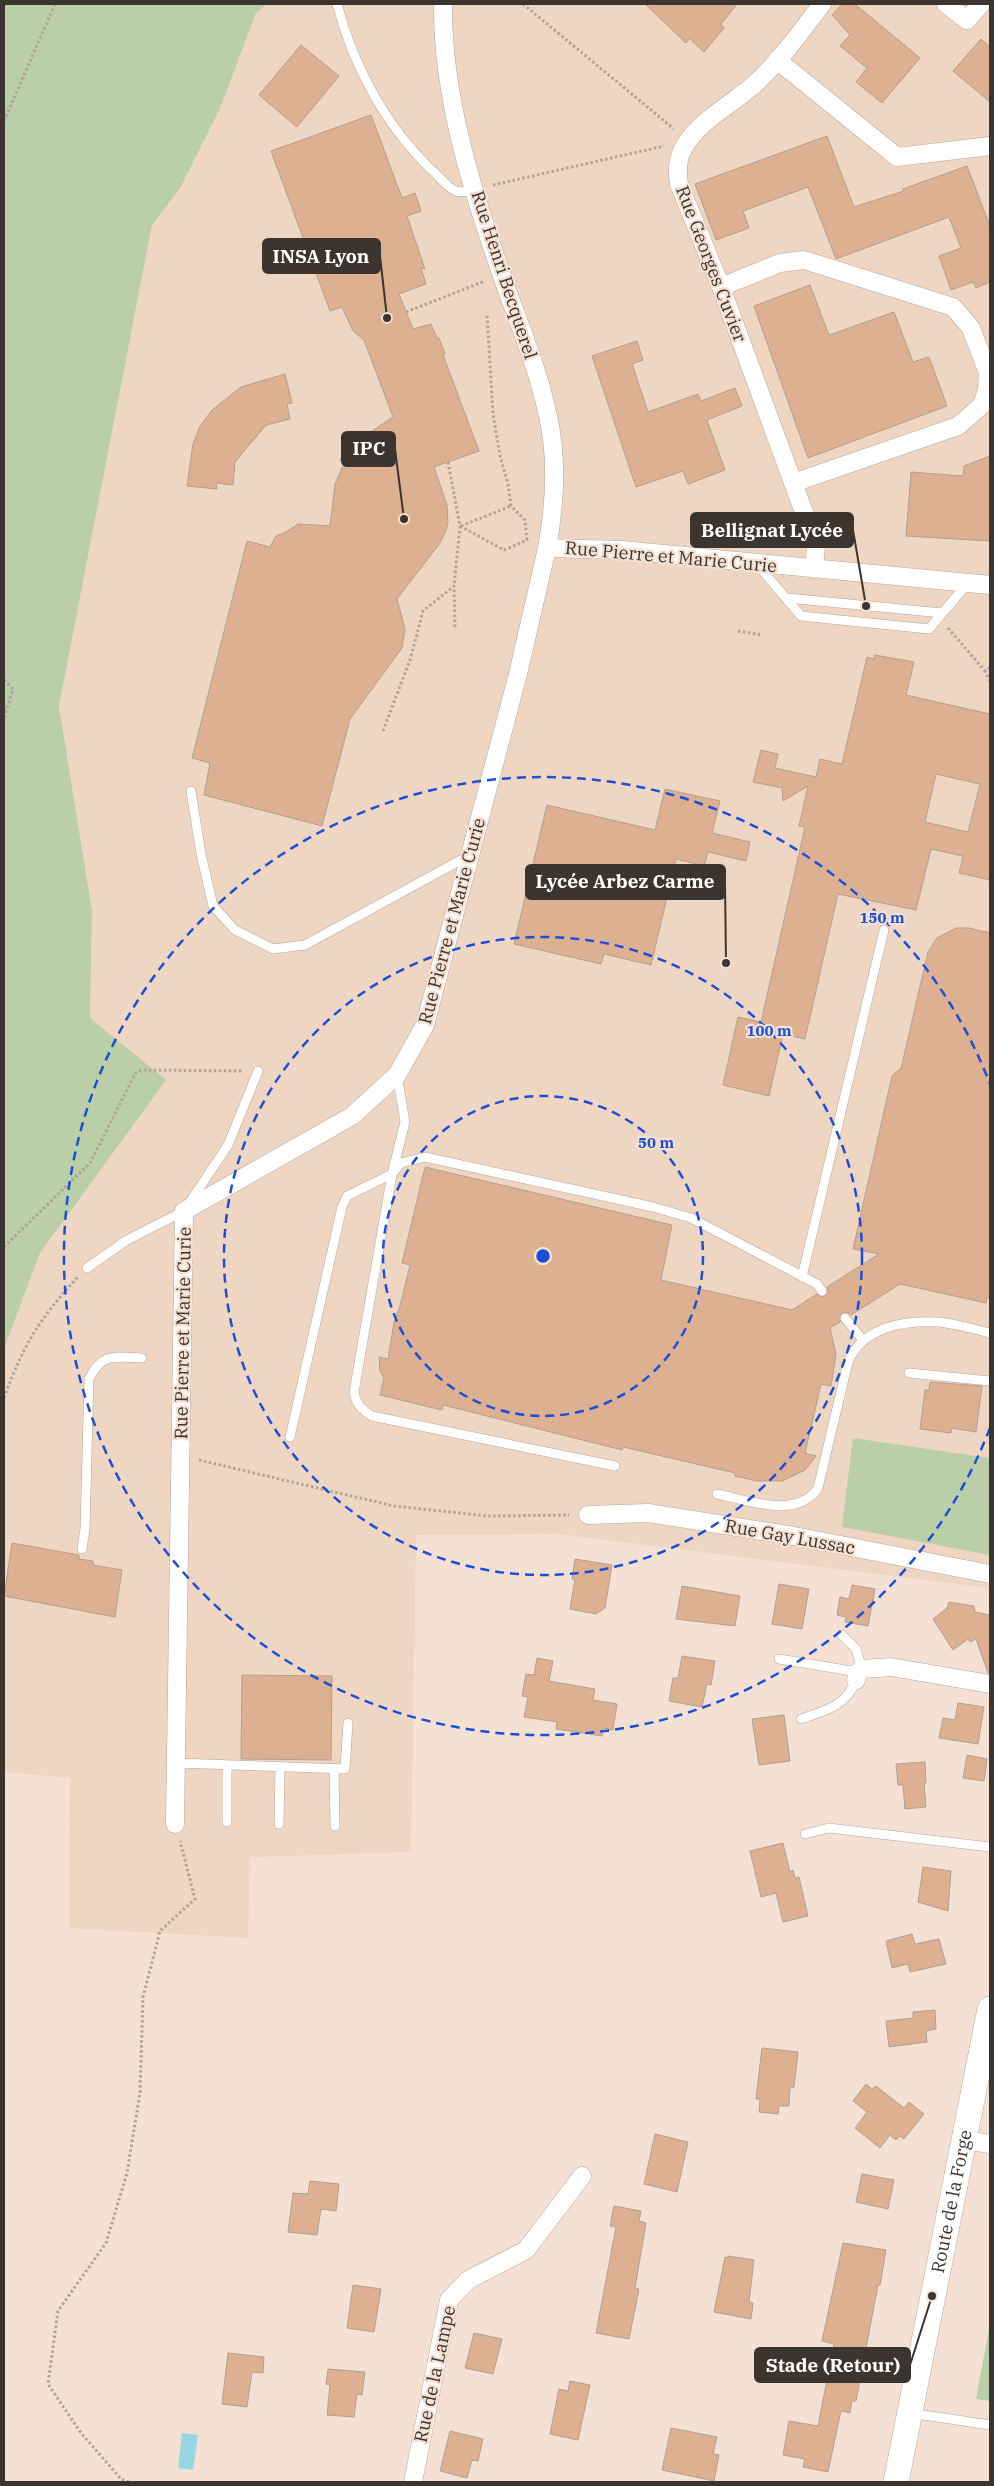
<svg xmlns="http://www.w3.org/2000/svg" width="994" height="2486" font-family="'IBM Plex Serif',serif">
  <style>
    .built { fill: #eed6c3 }
    .green { fill: #bacfa8 }
    .water { fill: #96d7e3 }
    .building { fill: #dcb090; stroke: #b1a093; fill-rule: evenodd }
    .lines { fill: none; stroke-linecap: round; stroke-linejoin: round }
    .service-casing { stroke: #b8a699; stroke-width: 10 }
    .minor-casing { stroke: #b8a699; stroke-width: 19 }
    .secondary-casing { stroke: #b8a699; stroke-width: 26 }
    .path { stroke: #b1a399; stroke-width: 3; stroke-dasharray: 2.5 2.5; stroke-linecap: butt }
    .service { stroke: #fff; stroke-width: 9 }
    .minor { stroke: #fff; stroke-width: 18 }
    .secondary { stroke: #fff; stroke-width: 25 }
    .ring { fill: none; stroke: #1d4ed8; stroke-width: 2.5; stroke-dasharray: 9 6 }
    .labels { text-anchor: middle; stroke-width: 4.5; stroke-linejoin: round; paint-order: stroke }
    .street-label { font-size: 18px; fill: #3b342f; stroke: #f4e1d4 }
    .centre { fill: #1d4ed8; stroke: #f4e1d4; stroke-width: 2.5 }
    .ring-label { font-size: 15px; text-anchor: middle; font-weight: bold; fill: #1d4ed8; stroke: #f4e1d4; stroke-width: 4.5; stroke-linejoin: round; paint-order: stroke }
    .leader { fill: none; stroke: #3b342f; stroke-width: 2 }
    .callout-dot { fill: #3b342f; stroke: #f4e1d4; stroke-width: 2 }
    .callout { fill: #3b342f; stroke: #3b342f; stroke-width: 2 }
    .callout-label { font-size: 19px; text-anchor: middle; font-weight: bold; fill: #fff }
  </style>
  <rect width="100%" height="100%" fill="#f4e1d4"/>
  <path class="built" d="M267,4H990V1588L558,1534L416,1535L411,1852L250,1857L248,1938L69,1928L70,1778L4,1772V1349L40,1253L165,1080L90,1018L92,911L59,706L152,225L181,187L220,109L256,13Z"/>
  <path class="green" d="M4,4H267L256,13L220,109L181,187L152,225L59,706L92,911L90,1018L166,1080L40,1253L4,1349Z
    M853,1438L990,1458V1555L842,1527Z
    M990,2324V2401L976,2399Z"/>
  <path class="water" d="M182,2433L198,2435L193,2470L178,2468Z"/>
  <path class="building" d="M645,4H737L721,24L724,28L704,52L690,39L686,43Z
    M842,4H855L920,58L882,103L856,82L867,68L840,46L850,35L832,15Z
    M981,39L990,47V102L953,71Z
    M301,45L339,76L297,127L259,95Z
    M371,115L402,198L415,193L421,211L407,216L425,269L421,268L426,284L399,294L413,329L431,324L437,338H439L445,354L443,355L479,451L434,467L447,505L448,522L446,531L440,543L397,599L405,629L402,648L350,719L322,826L204,795L210,763L192,758L247,541L270,547L276,536L286,532L298,524L330,526L335,484L344,463L340,460L350,442L359,432L363,437L393,417L364,340L353,331L342,307L330,311L271,151Z
    M827,136L854,207L904,191L903,189L967,166L990,226V282L976,288L973,282L951,290L939,256L961,248L949,217L836,259L808,187L743,211L749,228L716,240L695,184Z
    M810,285L829,335L894,312L913,362L929,357L947,406L808,458L754,306Z
    M637,341L643,360L632,364L648,412L698,394L701,401L735,388L742,406L707,420L725,470L688,484L683,471L636,487L592,356Z
    M285,374L292,403L287,404L290,419L266,425L235,462L233,485L216,483L217,489L187,486L193,444L200,426L212,410L241,387Z
    M990,456V541L906,536L911,472L963,476L964,466Z
    M875,655L914,662L906,695L990,714V880L959,873L963,856L931,849L916,910L838,894L805,1039L783,1034L769,1096L723,1085L738,1017L761,1022L805,827L799,826L808,786L783,801L782,788L753,782L761,750L778,754L775,768L816,777L820,759L842,764L867,657L874,659ZM936,774L980,784L968,832L925,822Z
    M665,789L720,801L712,833L750,842L746,861L708,852L704,866L676,859L651,965L604,954L601,964L514,944L547,805L655,830Z
    M956,928H969L990,933V1298H987L986,1303L900,1284L851,1315L847,1312L841,1314L840,1322L830,1328L836,1354L831,1386L821,1384L805,1453L816,1456L805,1470L782,1481H757L735,1476V1473L623,1447L622,1450L443,1405L442,1410L380,1395L384,1378L380,1371L379,1357L388,1359L394,1322L400,1306L410,1265L402,1263L425,1167L672,1225L661,1280L792,1310L817,1294L820,1297L825,1296L828,1293L827,1287L879,1254L853,1249L892,1076L901,1068L903,1060L928,952L937,938Z
    M930,1382L982,1386L976,1432L952,1428L951,1433L920,1429L925,1390H929Z
    M12,1543L79,1555V1559L93,1561V1565L122,1570L115,1617L4,1596Z
    M575,1559L612,1565L605,1608L596,1614L570,1609L575,1579H572Z
    M779,1584L809,1589L802,1629L772,1624Z
    M852,1585L875,1589L868,1626L845,1622L846,1617L837,1615L840,1597L849,1599Z
    M682,1586L740,1596L735,1626L676,1619Z
    M949,1602L974,1606L975,1612L990,1615V1673H988L976,1639L970,1642L968,1639L953,1650L933,1619L947,1608Z
    M682,1656L715,1661L711,1685L707,1684L702,1707L669,1701L673,1678H678Z
    M537,1658L553,1661L549,1681L595,1689L593,1700L617,1704L613,1730L603,1728L602,1736L556,1729L557,1722L524,1717L528,1697L522,1696L526,1674L534,1675Z
    M242,1675L332,1676L331,1760L241,1759Z
    M958,1703L984,1707L978,1744L939,1738L943,1718L955,1720Z
    M784,1715L790,1761L759,1765L752,1719Z
    M967,1755L987,1759L984,1781L963,1778Z
    M925,1762L926,1783H924L926,1807L905,1809L903,1785H898L896,1764Z
    M783,1843L790,1872L793,1870L795,1878L799,1877L808,1916L783,1922L776,1893L761,1897L750,1851Z
    M923,1867L951,1871L948,1911L918,1902Z
    M912,1934L915,1944L939,1939L946,1964L910,1972L908,1964L892,1968L886,1941Z
    M935,2010L936,2029L926,2031L927,2042L889,2047L886,2021L913,2018V2012Z
    M762,2048L798,2052L794,2087L790,2088L789,2106H779L778,2114L759,2112L760,2099H756Z
    M866,2084L872,2089L876,2086L904,2108L909,2102L924,2114L904,2139L900,2136L896,2140L890,2135L880,2148L855,2128L867,2112L853,2101Z
    M655,2134L688,2142L677,2192L644,2184Z
    M862,2174L894,2180L888,2209L856,2202Z
    M310,2181L339,2184L336,2211L321,2209L317,2235L288,2232L293,2193L308,2194Z
    M614,2206L641,2211L639,2221L646,2223L635,2288L639,2289L629,2339L596,2333L616,2227L610,2226Z
    M843,2243L886,2250L880,2285H878L856,2401H852L850,2413L841,2411L828,2472L803,2467L805,2459L783,2455L789,2421L818,2426L834,2344L822,2341Z
    M728,2256L754,2260L749,2302L753,2303L751,2319L714,2312L725,2257L728,2258Z
    M353,2285L381,2289L374,2332L347,2328Z
    M474,2333L502,2339L493,2374L465,2368Z
    M228,2353L264,2357L263,2373L252,2372L247,2407L222,2404Z
    M328,2369L365,2372L362,2395L357,2394L354,2417L327,2415L330,2385L326,2384Z
    M570,2381L590,2385L578,2440L550,2434L559,2389L568,2391Z
    M671,2428L717,2437L713,2454L719,2455L714,2481L662,2470Z
    M450,2431L483,2439L478,2461L472,2460L467,2478L440,2471Z"/>
  <g class="lines">
    <defs>
      <path id="service" d="M337,4C354,68 387,129 436,174C441,179 448,188 456,191C462,193 469,191 475,190
        M757,564L801,616L929,629L968,583
        M787,598L942,613
        M191,791L201,854L213,906L235,930L273,949L305,945L470,855
        M87,1268L127,1240L184,1211L228,1145L258,1071
        M802,1277L884,930
        M845,1318L862,1339
        M909,1373L990,1381
        M290,1437L342,1207L347,1196L392,1174L405,1122L397,1075
        M615,1466L372,1416C361,1409 356,1404 354,1392L392,1174L401,1163L425,1157L653,1207L691,1218L817,1284L822,1291
        M717,1494C748,1500 797,1520 818,1488L848,1362C862,1328 902,1320 937,1322C954,1323 973,1329 990,1333
        M82,1549L85,1529L89,1379C102,1352 115,1357 142,1358
        M842,1635L856,1649L862,1669
        M779,1659L858,1672
        M801,1719C824,1711 847,1706 856,1680
        M176,1763L345,1769L348,1723
        M227,1766V1822
        M334,1769L335,1826
        M279,1824L280,1767
        M805,1834L829,1828L990,1847
        M910,2413L990,2425"/>
      <path id="minor" d="M443,4C442,96 472,190 502,276C518,322 538,368 548,416C558,460 555,504 547,548
        M946,4L967,20L981,4
        M777,60L897,157L990,146
        M721,287L780,263L804,260L953,307L971,328L988,373L987,390L982,405L958,426L793,483
        M814,569L816,545L721,287L679,184C677,172 677,159 684,147C700,119 735,103 758,81C782,58 802,30 822,4
        M588,1515L648,1513L794,1536L990,1574
        M856,1680L858,1672L862,1669L891,1667L990,1684
        M175,1824L184,1211L352,1116L397,1075L425,1025L518,674L547,548L622,550L990,585
        M964,2140L990,2144
        M413,2482L449,2300L468,2280L526,2250L582,2176"/>
      <g id="secondary">
        <path id="s1" d="M896,2482L990,2009"/>
      </g>
    </defs>
    <use href="#service" class="service-casing"/>
    <use href="#minor" class="minor-casing"/>
    <use href="#secondary" class="secondary-casing"/>
    <path class="path" d="M523,4L674,129
      M4,121L55,4
      M493,185L664,146
      M406,312L485,281
      M448,462L460,526L454,586
      M460,526L504,550L527,540L525,520L511,506L508,484L500,456L493,414L487,314
      M461,526L511,506
      M948,628L985,671
      M738,631L762,635
      M990,668L985,671L990,681
      M4,680L13,689L4,718
      M383,731L410,660L423,611L454,586L455,629
      M4,1247L90,1163L135,1074L141,1070L243,1071
      M4,1398C23,1345 40,1318 78,1277
      M199,1460L394,1506L488,1516L569,1515
      M129,2482L121,2479L81,2433L48,2384L58,2311L106,2243L127,2173L140,2093L143,1997L160,1931L195,1899L180,1841"/>
    <use href="#service" class="service"/>
    <use href="#minor" class="minor"/>
    <use href="#secondary" class="secondary"/>
  </g>
  <g class="ring">
    <circle cx="543" cy="1256" r="160"/>
    <circle cx="543" cy="1256" r="319"/>
    <path d="M990 1428A479 479 0 1 1 990 1084"/>
  </g>
  <g class="labels">
    <g class="street-label">
      <text transform="translate(711 264) rotate(69)" y="6">Rue Georges Cuvier</text>
      <text transform="translate(504 275) rotate(72)" y="6">Rue Henri Becquerel</text>
      <text transform="translate(671 557) rotate(5)" y="6">Rue Pierre et Marie Curie</text>
      <text transform="translate(452 921) rotate(-75)" y="6">Rue Pierre et Marie Curie</text>
      <text transform="translate(183 1333) rotate(-89)" y="6">Rue Pierre et Marie Curie</text>
      <text transform="translate(790 1537) rotate(10)" y="6">Rue Gay Lussac</text>
      <text dy="6" stroke="none"><textPath href="#s1" startOffset="286">Route de la Forge</textPath></text>
      <text transform="translate(435 2374) rotate(-78)" y="6">Rue de la Lampe</text>
    </g>
  </g>
  <circle cx="543" cy="1256" r="8" class="centre"/>
  <g class="ring-label">
    <text x="882" y="923">150 m</text>
    <text x="769" y="1036">100 m</text>
    <text x="656" y="1148">50 m</text>
  </g>
  <path class="leader" d="M387 318L380 256M404 519L395 449M866 606L853 530M726 963L725 882M932 2296L910 2365"/>
  <g class="callout-dot">
    <circle cx="387" cy="318" r="5"/>
    <circle cx="404" cy="519" r="5"/>
    <circle cx="866" cy="606" r="5"/>
    <circle cx="726" cy="963" r="5"/>
    <circle cx="932" cy="2296" r="5"/>
  </g>
  <g class="callout">
    <rect x="263" y="239" width="117" height="34" rx="5"/>
    <rect x="342" y="432" width="53" height="34" rx="5"/>
    <rect x="691" y="513" width="162" height="34" rx="5"/>
    <rect x="526" y="865" width="199" height="34" rx="5"/>
    <rect x="755" y="2348" width="155" height="34" rx="5"/>
  </g>
  <g class="callout-label">
    <text x="321" y="263">INSA Lyon</text>
    <text x="369" y="455">IPC</text>
    <text x="772" y="537">Bellignat Lycée</text>
    <text x="625" y="888">Lycée Arbez Carme</text>
    <text x="833" y="2372">Stade (Retour)</text>
  </g>
  <rect width="994" height="2486" fill="none" stroke="#3b342f" stroke-width="10"/>
</svg>
